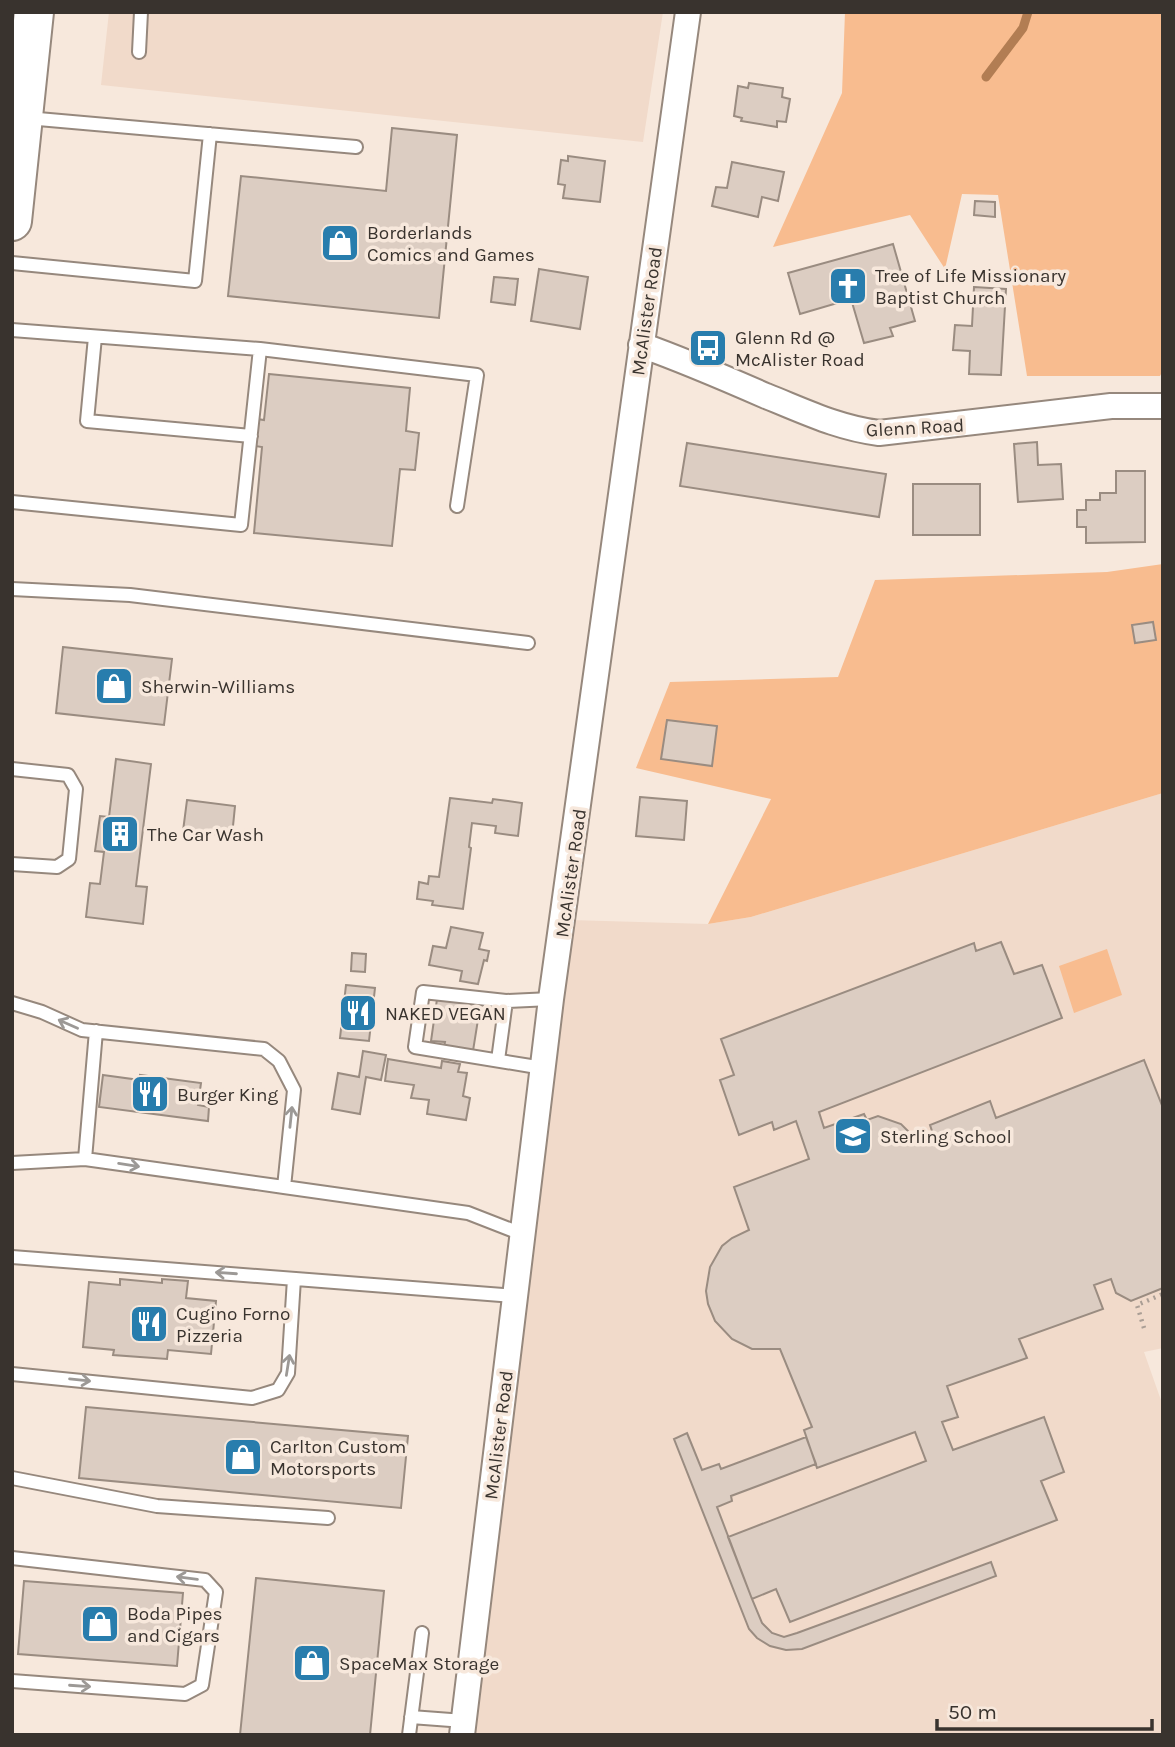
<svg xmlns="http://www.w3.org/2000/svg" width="1175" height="1747" font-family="Karla,sans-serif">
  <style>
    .built { fill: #f1daca }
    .green { fill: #f8bc8f }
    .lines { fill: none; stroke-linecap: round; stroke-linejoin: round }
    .stream { stroke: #b27d53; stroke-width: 9 }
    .building { fill: #dccdc2; stroke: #9a8c81; stroke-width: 2 }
    .service-casing { stroke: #96887d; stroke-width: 16 }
    .minor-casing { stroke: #96887d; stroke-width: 28 }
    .primary-casing { stroke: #96887d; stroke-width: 42 }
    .path { stroke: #aa9e95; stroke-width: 4.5; stroke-dasharray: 2 5; stroke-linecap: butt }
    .service { stroke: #fff; stroke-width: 12 }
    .minor { stroke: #fff; stroke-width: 24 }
    .primary { stroke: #fff; stroke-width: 38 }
    .oneway { stroke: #9c9996 }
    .labels { text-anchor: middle; stroke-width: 7; stroke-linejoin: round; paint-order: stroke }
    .poi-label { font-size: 19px; fill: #39332e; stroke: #f7e8dc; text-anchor: start }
    .street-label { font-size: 19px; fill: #39332e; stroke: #f7e8dc }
  </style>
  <rect width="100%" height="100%" fill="#f7e8dc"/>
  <path class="built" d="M109,12H663L643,142L101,85Z
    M1163,793V1348L1144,1352L1163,1406V1735H468L570,920L708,924L751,917Z"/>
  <path class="green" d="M845,12H1163V370L1160,376H1027L998,195L962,194L945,269L910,215L773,247L842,93Z
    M1163,564V793L751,917L708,924L771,799L636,768L670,682L838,677L875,580L1107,572Z
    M1107,949L1122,995L1074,1013L1059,966Z"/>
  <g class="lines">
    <path class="stream" d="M986,77L1023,28L1028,12"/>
  </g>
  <path class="building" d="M749,83L783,88L782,97L790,99L786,122L777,121V127L741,121L742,118L734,116L738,86L748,88Z
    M392,128L457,135L439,318L228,296L241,176L386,191Z
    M568,156L605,161L600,202L563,198L565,185L558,184L561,160L568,161Z
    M732,162L784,172L778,201L762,197L758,217L712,206L716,187L727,188Z
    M975,201L995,202V217L974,215Z
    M893,244L915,321L890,328L893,336L864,343L851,299L800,314L788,273Z
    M539,269L588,277L580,329L531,321Z
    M494,277L518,279L515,305L491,302Z
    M974,287L1006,289L1001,375L969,374L970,351L953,350L955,325L972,326Z
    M269,374L410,388L406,431L419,433L415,470L400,469L392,546L254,533L262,447L255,446L257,419L264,420Z
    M1037,442L1038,465L1061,464L1063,499L1018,502L1014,444Z
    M687,443L886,474L879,517L680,486Z
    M1116,471H1145V542L1086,543V527H1077V510H1086V500H1100V493H1116Z
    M913,484H980V535H913Z
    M1153,622L1156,640L1135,643L1132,625Z
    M63,647L172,659L164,725L56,713Z
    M667,720L717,726L712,766L661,759Z
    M116,759L151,764L136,886L147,887L143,924L86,917L90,883L100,884L104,852L95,851L100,816L109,817Z
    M640,797L687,801L684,840L636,836Z
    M450,798L492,803L493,799L522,803L518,836L495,833L496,826L472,823L469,847L471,848L463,909L432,905L433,901L417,899L419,882L428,884L429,876L439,877Z
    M187,800L235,806L232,836L183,831Z
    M451,927L483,933L479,949L489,951L487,961L484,960L478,984L460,981L462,971L429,965L433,946L446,948Z
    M1001,942L1014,974L1042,965L1062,1018L819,1112L824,1128L864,1114L867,1120L878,1116L901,1124L910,1133L913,1144L934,1137L930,1125L990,1101L996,1118L1144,1060L1163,1108V1288L1131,1301L1116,1293L1111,1279L1094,1285L1103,1309L1019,1339L1027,1358L947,1386L958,1417L942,1422L953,1450L1044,1417L1064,1472L1041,1481L1057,1520L790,1622L776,1589L752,1599L728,1537L926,1461L915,1432L817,1468L804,1430L812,1427L780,1349H752L732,1339L715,1321L708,1304L706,1291L710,1267L722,1246L732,1238L749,1230L734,1187L809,1159L796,1121L774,1130L772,1122L739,1135L720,1080L734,1075L721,1039L974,943L976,951Z
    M352,953L366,954L365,972L351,971Z
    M346,985L375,988L369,1041L340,1038Z
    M437,999L475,1004V1007H480L473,1051L444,1047L445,1042L431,1041Z
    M363,1051L386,1055L381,1080L366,1077L360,1114L332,1109L338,1073L359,1077Z
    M388,1059L441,1068L442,1061L460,1064L458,1072L467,1073L463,1096L470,1098L466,1120L427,1114L429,1100L411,1098L414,1085L385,1081Z
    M103,1075L140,1080V1075L201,1083L198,1105L209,1107L208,1121L99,1107Z
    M120,1279L162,1283V1279L188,1281L186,1298L216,1301L211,1354L168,1350L167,1359L113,1355L114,1350L83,1347L89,1282L120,1285Z
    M86,1407L408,1436L401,1508L79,1478Z
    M687,1433L702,1470L719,1464L721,1469L806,1437L816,1464L731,1496L732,1501L717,1507L752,1599L762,1623L772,1633L784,1637L797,1633L991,1562L996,1576L802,1649L786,1650L770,1646L757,1638L749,1629L674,1439Z
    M256,1578L384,1591L370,1735H240Z
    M24,1581L183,1593L177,1666L18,1654Z"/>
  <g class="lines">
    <defs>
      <path id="service" d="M139,52L141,12
        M27,118L356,147
        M12,263L195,281L210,134
        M12,330L260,349L241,525L12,502
        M95,337L87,421L251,436
        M260,349L477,375L457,506
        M12,589L130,595L528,643
        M12,769L68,775L76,789L69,859L57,867L12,864
        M12,1003L42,1012L82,1030L264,1049L279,1061L294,1090L284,1187L85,1159L12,1163
        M498,1060L506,1001
        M543,1068L415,1047L423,992L506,1001L551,999
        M85,1159L96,1031
        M284,1187L468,1213L522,1234
        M12,1257L515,1296
        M12,1374L252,1398L278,1390L288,1373L294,1279
        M12,1478L157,1506L328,1518
        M12,1558L205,1580L216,1592L202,1685L185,1694L12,1681
        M411,1717L464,1721
        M409,1735L422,1633"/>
      <path id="minor" d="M641,345C683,360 725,378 766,396C804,411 838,428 879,433L1111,406H1163
        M462,1735L551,999L688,12"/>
      <path id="primary" d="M12,221L34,12"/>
    </defs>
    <use href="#service" class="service-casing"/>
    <use href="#minor" class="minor-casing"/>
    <use href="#primary" class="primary-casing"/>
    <path class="path" d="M1144,1328L1137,1305L1163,1294"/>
    <use href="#service" class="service"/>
    <use href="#minor" class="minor"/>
    <use href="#primary" class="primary"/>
  </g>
  <defs><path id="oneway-shaft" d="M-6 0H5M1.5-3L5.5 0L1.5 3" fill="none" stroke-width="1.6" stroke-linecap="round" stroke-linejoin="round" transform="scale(1.75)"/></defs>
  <g class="oneway">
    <use href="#oneway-shaft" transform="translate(68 1024) rotate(-156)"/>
    <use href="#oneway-shaft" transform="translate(291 1117) rotate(-84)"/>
    <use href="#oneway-shaft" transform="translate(129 1165) rotate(9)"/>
    <use href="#oneway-shaft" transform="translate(226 1273) rotate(-176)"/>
    <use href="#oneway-shaft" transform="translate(288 1365) rotate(-81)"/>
    <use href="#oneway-shaft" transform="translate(80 1380) rotate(6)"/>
    <use href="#oneway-shaft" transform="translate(187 1578) rotate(-173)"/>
    <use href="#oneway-shaft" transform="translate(80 1686) rotate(4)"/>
  </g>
  <defs>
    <symbol id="shop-square" viewBox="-11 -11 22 22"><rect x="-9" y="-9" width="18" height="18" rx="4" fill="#287dad" stroke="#f7e8dc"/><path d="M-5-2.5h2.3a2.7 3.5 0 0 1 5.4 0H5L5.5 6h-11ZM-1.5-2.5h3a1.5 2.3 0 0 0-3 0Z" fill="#fff"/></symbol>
    <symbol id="church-square" viewBox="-11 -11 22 22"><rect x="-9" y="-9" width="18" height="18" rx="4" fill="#287dad" stroke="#f7e8dc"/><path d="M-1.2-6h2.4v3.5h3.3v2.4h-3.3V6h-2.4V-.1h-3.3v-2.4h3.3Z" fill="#fff"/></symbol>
    <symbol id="bus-square" viewBox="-11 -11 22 22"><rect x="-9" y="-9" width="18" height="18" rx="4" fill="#287dad" stroke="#f7e8dc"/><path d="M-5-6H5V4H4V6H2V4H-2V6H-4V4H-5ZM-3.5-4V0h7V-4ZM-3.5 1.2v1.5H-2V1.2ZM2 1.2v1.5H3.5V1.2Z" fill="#fff"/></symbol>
    <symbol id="building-square" viewBox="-11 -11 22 22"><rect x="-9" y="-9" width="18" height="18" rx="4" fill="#287dad" stroke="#f7e8dc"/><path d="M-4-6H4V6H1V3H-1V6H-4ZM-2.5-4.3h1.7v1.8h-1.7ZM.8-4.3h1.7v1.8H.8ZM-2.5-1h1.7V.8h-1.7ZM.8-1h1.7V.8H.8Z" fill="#fff"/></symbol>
    <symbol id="restaurant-square" viewBox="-11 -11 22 22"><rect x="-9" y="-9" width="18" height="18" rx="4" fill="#287dad" stroke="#f7e8dc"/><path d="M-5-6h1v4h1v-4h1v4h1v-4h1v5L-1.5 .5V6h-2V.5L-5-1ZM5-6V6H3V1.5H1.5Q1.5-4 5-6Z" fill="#fff"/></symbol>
    <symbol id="school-square" viewBox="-11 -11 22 22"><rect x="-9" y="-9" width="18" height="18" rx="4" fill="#287dad" stroke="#f7e8dc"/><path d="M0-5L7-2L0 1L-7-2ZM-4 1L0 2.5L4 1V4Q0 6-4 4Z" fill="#fff"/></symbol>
  </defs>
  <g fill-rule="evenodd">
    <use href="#shop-square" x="318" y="221" width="44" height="44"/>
    <use href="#church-square" x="826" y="264" width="44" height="44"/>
    <use href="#bus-square" x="686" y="326" width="44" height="44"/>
    <use href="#shop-square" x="92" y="664" width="44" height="44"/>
    <use href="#building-square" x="98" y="812" width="44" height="44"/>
    <use href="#restaurant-square" x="336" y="991" width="44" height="44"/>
    <use href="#restaurant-square" x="128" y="1072" width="44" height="44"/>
    <use href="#school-square" x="831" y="1114" width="44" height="44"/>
    <use href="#restaurant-square" x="127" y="1302" width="44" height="44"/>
    <use href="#shop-square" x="221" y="1435" width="44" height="44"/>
    <use href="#shop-square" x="78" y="1602" width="44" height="44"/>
    <use href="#shop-square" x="290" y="1641" width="44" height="44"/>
  </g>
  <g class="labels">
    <g class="poi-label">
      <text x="367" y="239">Borderlands<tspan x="367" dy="22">Comics and Games</tspan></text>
      <text x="875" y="282">Tree of Life Missionary<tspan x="875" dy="22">Baptist Church</tspan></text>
      <text x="735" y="344">Glenn Rd @<tspan x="735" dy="22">McAlister Road</tspan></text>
      <text x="141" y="693">Sherwin-Williams</text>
      <text x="147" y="841">The Car Wash</text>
      <text x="385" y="1020">NAKED VEGAN</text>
      <text x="177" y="1101">Burger King</text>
      <text x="880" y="1143">Sterling School</text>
      <text x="176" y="1320">Cugino Forno<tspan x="176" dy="22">Pizzeria</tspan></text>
      <text x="270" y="1453">Carlton Custom<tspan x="270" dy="22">Motorsports</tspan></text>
      <text x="127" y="1620">Boda Pipes<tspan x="127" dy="22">and Cigars</tspan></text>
      <text x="339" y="1670">SpaceMax Storage</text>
    </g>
    <g class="street-label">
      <text transform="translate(646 311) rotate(-82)" y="7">McAlister Road</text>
      <text transform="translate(915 427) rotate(-3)" y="7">Glenn Road</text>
      <text transform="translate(570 873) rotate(-82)" y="7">McAlister Road</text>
      <text transform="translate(498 1435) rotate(-83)" y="7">McAlister Road</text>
    </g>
  </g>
  <rect width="1175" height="1747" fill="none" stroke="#39332e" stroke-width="28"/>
  <path d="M937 1719v10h215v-10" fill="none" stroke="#39332e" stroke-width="3.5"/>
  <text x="948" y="1719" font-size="21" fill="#39332e" stroke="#f7e8dc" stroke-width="5" paint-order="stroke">50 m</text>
</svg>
